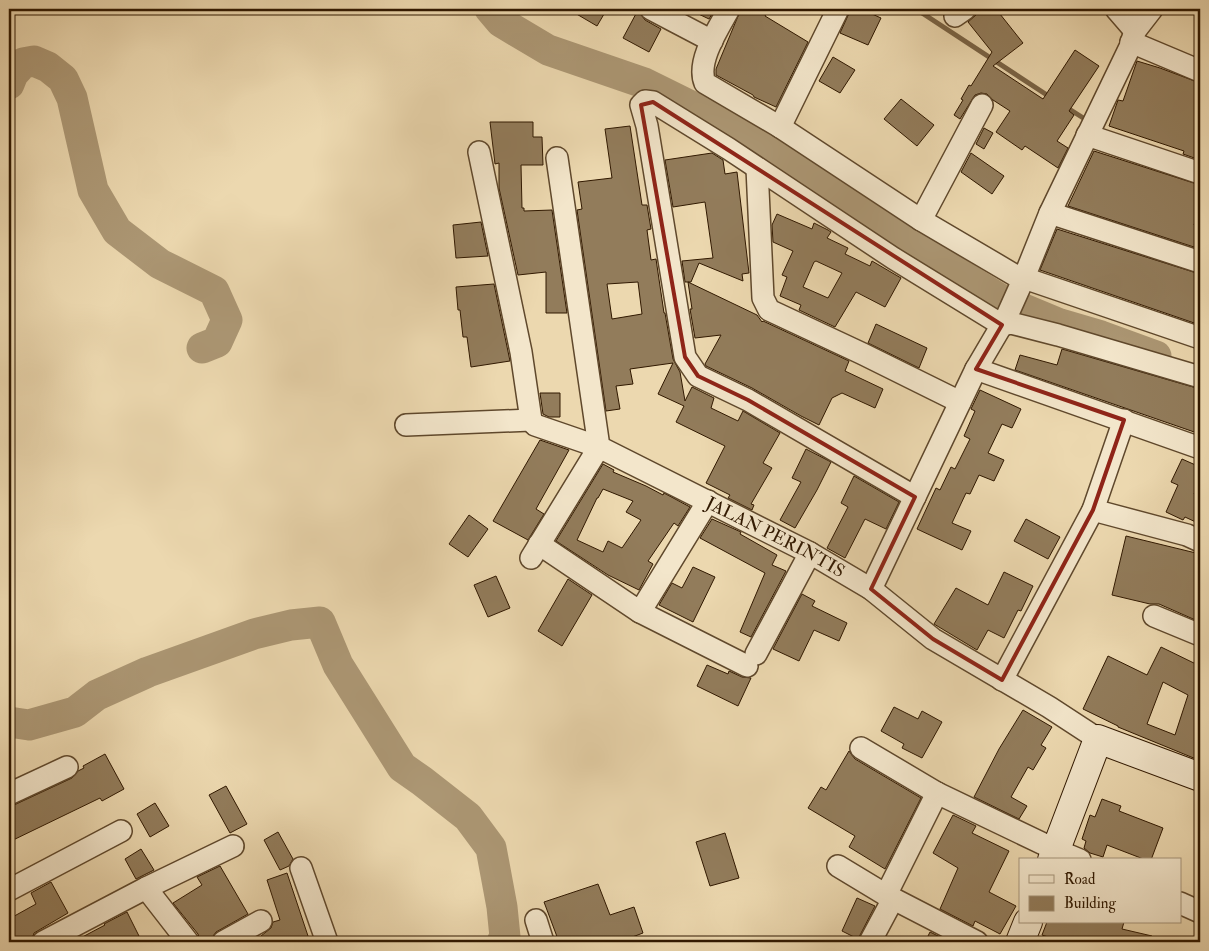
<svg xmlns="http://www.w3.org/2000/svg" width="1209" height="951" font-family="'IM FELL Double Pica',serif">
  <style>
    .lines { fill: none; stroke-linecap: round; stroke-linejoin: round }
    .stream { stroke: #7a6446; stroke-width: 5 }
    .river { stroke: #ac9774; stroke-width: 31 }
    .building { fill: #927c5b; stroke: #301800; fill-rule: evenodd }
    .street-casing { stroke: #5f482c; stroke-width: 24 }
    .secondary-casing { stroke: #301800; stroke-width: 30 }
    .street { stroke: #f3e6cb; stroke-width: 21 }
    .secondary { stroke: #f3e6cb; stroke-width: 28 }
    .marked { fill: none; stroke: #8f2418; stroke-width: 4; stroke-linejoin: round }
    .labels { text-anchor: middle; stroke-width: 4; stroke-linejoin: round; paint-order: stroke }
    .street-label { font-size: 18px; fill: #301800; stroke: #f3e6cb }
  </style>
  <rect width="100%" height="100%" fill="#ecd8af"/>
  <filter id="stains"><feTurbulence type="fractalNoise" baseFrequency=".004" numOctaves="4"/><feColorMatrix values="0 0 0 0 .2 0 0 0 0 .09 0 0 0 0 .02 0 0 0 .5 -.17"/></filter>
  <radialGradient id="worn" r=".72"><stop offset=".6" stop-color="#630" stop-opacity="0"/><stop offset="1" stop-color="#630" stop-opacity=".3"/></radialGradient>
  <g class="lines">
    <path class="stream" d="M916,9L1050,97
      M1066,107L1088,121"/>
    <path class="river" d="M490,9L501,22L548,50L644,83L729,125L922,251L1000,299L1060,324L1101,336L1156,356
      M9,84L13,74L23,63L34,61L48,67L63,79L72,98L93,190L117,231L160,264L214,291L227,320L217,342L202,348
      M9,722L29,725L75,712L97,695L148,672L254,634L291,625L320,622L338,665L402,767L422,781L468,817L491,848L502,907L505,937L502,942"/>
  </g>
  <path class="building" d="M568,9H607L597,26Z
    M688,9H715L709,19Z
    M741,9H769L765,16L808,42L776,107L754,97L753,95L716,75V69Z
    M851,9H861L881,18L868,45L840,33Z
    M977,9H996L1023,43L993,66L1043,99L1075,50L1099,66L1069,111L1074,115L1057,141L1068,148L1058,168L1025,146L1022,150L996,132L1010,111L993,100L987,94L981,93L975,95L960,119L954,115L963,100L961,99L969,85L971,86L992,52L968,22L976,15Z
    M638,10L645,20L661,29L649,52L623,38Z
    M833,57L855,70L840,93L819,81Z
    M1137,61L1160,68L1200,83V160L1183,154L1184,151L1109,126L1118,100L1123,101Z
    M901,99L934,125L917,146L884,119Z
    M490,122H533V137H542L543,165H521L522,208H524V211L552,210L567,313H546V272L518,275L499,188V163L495,164Z
    M630,126L642,205H647L651,229L647,230L651,260L656,259L664,313H665L673,359L680,372L685,401L692,387L714,398L711,408L738,421L743,411L780,433L763,463L772,468L751,504L754,505L752,510L728,498L730,495L706,483L725,446L676,422L684,406L658,394L673,363L630,369L633,384L616,386L620,409L606,411L577,210L582,209L578,182L612,178L605,129ZM638,282L642,314L612,319L607,284Z
    M984,128L993,133L984,149L976,144Z
    M1094,151L1200,185V205L1194,225L1200,227V249L1068,206Z
    M712,153L723,160L725,174L737,172L749,273L742,274L743,281L699,263L691,282H685L682,261L713,258L705,202L673,207L665,160Z
    M971,153L1004,176L992,194L961,172Z
    M777,214L812,229L814,223L828,230L831,232L827,238L848,248L845,254L870,266L872,261L901,278L885,307L856,292L835,327L799,310L801,305L780,296L787,277L782,275L793,251L773,242L772,225ZM816,261L842,273L828,298L803,287L814,262Z
    M481,222L488,256L456,258L453,225Z
    M1057,229L1200,274V325L1040,270Z
    M688,282L757,315L762,322L763,321L849,361L845,371L883,389L875,408L842,393L832,398L819,425L801,416L752,388L706,366L705,364L721,335L695,338L690,309H692Z
    M494,284L510,361L471,367L467,337H463L460,310H458L456,287Z
    M876,324L927,348L919,368L868,343Z
    M1062,349L1200,389V434L1015,370L1020,355L1057,365Z
    M980,390L1021,409L1012,428L1002,424L988,453L1004,460L994,481L979,475L970,494L966,493L952,523L971,531L962,550L917,529L936,488L940,490L951,467L955,469L970,439L964,436L975,411L971,409Z
    M540,393H560V417H549L543,414Z
    M540,440L569,450L536,509L544,514L528,540L493,521Z
    M806,449L831,462L817,490L795,528L780,520L801,482L792,478Z
    M1182,459L1200,467V481L1194,494L1200,497V524L1185,517L1183,520L1166,512L1178,485L1171,482Z
    M603,464L614,470L613,472L646,486L663,495L664,493L690,507L678,526L674,523L648,561L653,564L639,590L608,575L556,541ZM603,489L633,501L626,512L641,520L622,548L608,541L603,552L577,540L597,498H598Z
    M854,476L899,502L886,529L865,519L845,558L827,548L848,507L841,503Z
    M469,515L488,529L468,557L449,544Z
    M712,519L741,532L740,534L777,555L772,565L786,571L751,637L740,632L765,573L700,538Z
    M1026,519L1060,537L1048,559L1014,541Z
    M1126,536L1200,554V622L1159,604H1150L1112,595Z
    M693,567L715,577L693,622L659,605L672,583L682,588Z
    M1004,572L1033,586L1021,611L1018,610L1004,638L988,630L977,650L934,624L956,588L988,605Z
    M496,576L510,608L488,617L474,585Z
    M568,579L592,595L562,646L538,631Z
    M802,594L815,601L812,606L847,623L839,641L814,630L799,661L773,649Z
    M1161,647L1200,666V747L1196,759L1118,727V726L1083,709L1108,656L1147,675ZM1163,682L1188,695L1175,735L1147,724Z
    M707,665L728,674L729,671L742,677L751,678L738,706L697,686Z
    M894,707L918,719L922,711L942,722L922,758L902,748L904,744L881,731Z
    M1023,710L1052,727L1041,745L1046,748L1033,770L1028,767L1011,797L1027,806L1019,819L974,797L999,749Z
    M849,751L855,759L921,798L885,869L849,847L855,836L808,808L821,787L826,790Z
    M105,754L124,789L102,801L100,798L9,842V806L14,805L72,778L78,771L84,768L83,766Z
    M226,786L247,824L230,833L209,795Z
    M1102,799L1121,806L1119,811L1163,828L1151,860H1146L1107,845L1103,857L1090,853L1084,848L1086,841L1082,839L1090,815L1095,817Z
    M155,803L169,826L150,837L137,814Z
    M953,815L976,826L972,833L1009,851L989,892L1016,906L1000,934L975,921L973,926L940,909L958,868L933,853Z
    M278,832L293,859L289,866L280,870L264,840Z
    M725,833L739,878L710,886L696,842Z
    M141,849L154,870L136,879L125,859Z
    M220,866L248,914L216,932L209,942H200L198,934L173,903L202,885L197,877Z
    M287,873L310,942H263L261,936L271,928L273,922L280,920L267,880Z
    M51,882L68,913L34,933L31,942H9V919L36,904L31,893Z
    M598,884L610,915L634,907L643,933L619,942H559L544,902Z
    M857,898L875,906L858,939L842,931Z
    M127,912L142,942H73L105,925L104,924Z
    M1047,922H1124L1122,929L1152,936L1151,942H1064L1042,935Z
    M930,932L950,942H925Z"/>
  <g class="lines">
    <defs>
      <g id="street">
        <path d="M651,9L712,41"/>
        <path d="M729,9C718,29 696,62 705,83L780,127L921,220L1023,280"/>
        <path d="M1116,9L1135,31"/>
        <path d="M955,16L965,9"/>
        <path d="M1131,42L1200,71"/>
        <path d="M780,127L838,9"/>
        <path d="M1087,135L1200,173"/>
        <path d="M479,152L521,352L531,420L535,425L599,447L531,558"/>
        <path id="s1" d="M557,158L599,447L810,553L871,589L933,639L1049,707L1098,739"/>
        <path d="M757,168L763,298L769,310L863,354L960,402"/>
        <path d="M1050,213L1200,262"/>
        <path d="M921,220L982,105"/>
        <path d="M1024,278L1200,338"/>
        <path d="M976,369L1200,448"/>
        <path d="M406,425L531,420"/>
        <path d="M915,497L748,400L698,376L685,357L647,126L641,105L645,101L653,102L729,149L893,258L1002,325L1011,323L1058,335L1200,377"/>
        <path d="M1093,510L1187,535L1200,541"/>
        <path d="M539,544L640,612L708,501"/>
        <path d="M871,589L976,369L1006,318L1023,280L1050,213L1130,47L1135,31L1152,9"/>
        <path d="M640,612L747,666"/>
        <path d="M1154,616L1200,635"/>
        <path d="M756,654L810,553"/>
        <path d="M1002,680L1093,510L1124,420"/>
        <path d="M861,748L937,793L1056,850L1080,860"/>
        <path d="M9,794L67,767"/>
        <path d="M838,866L886,895L977,942"/>
        <path d="M301,868L327,942"/>
        <path d="M146,888L233,846"/>
        <path d="M9,890L121,831"/>
        <path d="M886,895L937,793"/>
        <path d="M1180,903L1200,912"/>
        <path d="M536,920L543,942"/>
        <path d="M43,942L146,888L188,942"/>
        <path d="M223,942L261,921"/>
        <path d="M870,942L893,899"/>
      </g>
      <path id="secondary" d="M1052,860L1098,739L1200,777
        M1020,942L1028,922"/>
    </defs>
    <use href="#street" class="street-casing"/>
    <use href="#secondary" class="secondary-casing"/>
    <use href="#street" class="street"/>
    <use href="#secondary" class="secondary"/>
  </g>
  <path class="marked" d="M653,102L1002,325L976,369L1124,420L1093,510L1002,680L933,639L871,589L915,497L748,400L698,376L685,357L641,105Z"/>
  <g class="labels">
    <g class="street-label">
      <text dy="6" stroke="none"><textPath href="#s1" startOffset="490">JALAN PERINTIS</textPath></text>
    </g>
  </g>
  <rect width="1209" height="951" fill="none" stroke="#ecd8af" stroke-width="30"/>
  <rect x="10" y="10" width="1189" height="931" fill="none" stroke="#301800" stroke-width="2.5"/>
  <rect x="15" y="15" width="1179" height="921" fill="none" stroke="#301800"/>
  <rect x="1019" y="858" width="162" height="65" fill="#f3e6cb" stroke="#a5947a"/>
  <rect x="1029" y="875" width="25" height="8" fill="#f3e6cb" stroke="#a5947a"/>
  <text x="1064" y="884" font-size="15" fill="#301800">Road</text>
  <rect x="1029" y="896" width="25" height="15" fill="#927c5b" stroke="#a5947a"/>
  <text x="1064" y="908" font-size="15" fill="#301800">Building</text>
  <rect width="100%" height="100%" filter="url(#stains)"/>
  <rect width="100%" height="100%" fill="url(#worn)"/>
</svg>
